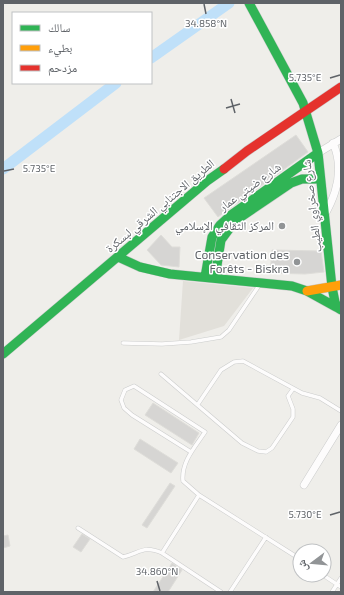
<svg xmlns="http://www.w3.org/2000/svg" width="344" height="595" font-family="'Exo 2','Noto Naskh Arabic',sans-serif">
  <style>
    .education { fill: #e2e0da }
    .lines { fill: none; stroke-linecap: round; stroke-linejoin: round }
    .river { stroke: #bfe0f9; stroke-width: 11 }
    .building { fill: #d6d5d3; stroke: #deddd9 }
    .lane-casing { stroke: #cbcccc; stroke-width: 4.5 }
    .street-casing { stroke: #cbcccc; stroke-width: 8 }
    .fast-casing { stroke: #cacacb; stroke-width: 10 }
    .slow-casing { stroke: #cacacb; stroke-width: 10 }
    .jam-casing { stroke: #cacacb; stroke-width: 10 }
    .lane { stroke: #fdfcfc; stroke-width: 3.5 }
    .street { stroke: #fdfcfc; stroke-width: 7 }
    .fast { stroke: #30b455; stroke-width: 9 }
    .slow { stroke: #ff9f0a; stroke-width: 9 }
    .jam { stroke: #e5322d; stroke-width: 9 }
    .ticks { fill: none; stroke: #5f6368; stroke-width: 1.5 }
    .poi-dot { fill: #919496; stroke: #fff; stroke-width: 1.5 }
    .labels { text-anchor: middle; stroke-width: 3; stroke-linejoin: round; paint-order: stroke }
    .street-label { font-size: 12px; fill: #5f6368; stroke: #fff }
    .poi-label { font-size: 12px; fill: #5f6368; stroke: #fff; text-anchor: end }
    .ticks-label { font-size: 10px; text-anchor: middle; fill: #5f6368; stroke: #fff; stroke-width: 3; stroke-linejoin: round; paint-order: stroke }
  </style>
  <rect width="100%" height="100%" fill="#efeeea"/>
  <path class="education" d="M183,281L253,288L224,326L179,340Z"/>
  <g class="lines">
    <path class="river" d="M151,58L229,3
      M3,169L116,83"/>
  </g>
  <path class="building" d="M296,135L308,152L218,217L204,198Z
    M161,235L172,247H180L179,267L161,265L147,250Z
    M272,250L321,251L324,272L305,274L270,273Z
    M153,403L199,433L192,445L145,415Z
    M140,439L178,463L171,473L134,449Z
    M170,483L175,486L147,528L142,525Z
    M82,534L90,539L81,552L73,547Z
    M8,535L10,546L3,548V536Z
    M172,563L182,570L168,592H153Z"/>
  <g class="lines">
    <defs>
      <path id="lane" d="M123,343L162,344L191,342L221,337L229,330L260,284
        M161,374L242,443L258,451L266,452L272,448L293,417V409L288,396L293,389
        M198,404L221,370L234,362L243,361L302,393L320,398L341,411
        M191,452L132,415L124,408L121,400L125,390L134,386L205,432C195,447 181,462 183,481L199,495L300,559
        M78,528L123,557C140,553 143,545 162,553L221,592
        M162,553L199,495
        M323,575L341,587
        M230,592L266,537
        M332,592L341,578"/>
      <path id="street" d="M318,153L341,139
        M324,216C337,194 344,168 333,143
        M304,485L341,425"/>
      <path id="fast" d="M249,3L303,103L318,153L332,287L336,307L341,310
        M118,257L140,267L170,274L292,286L307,291L336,307L341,306
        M205,277L212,237L220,225L231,215L318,153
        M215,278L221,240L235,221L291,183L302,179H320
        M3,354L207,181L224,169"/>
      <path id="slow" d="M307,291L341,285"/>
      <path id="jam" d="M224,169L247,151L341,87"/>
    </defs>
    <use href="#lane" class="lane-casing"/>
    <use href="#street" class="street-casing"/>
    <use href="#fast" class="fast-casing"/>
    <use href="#slow" class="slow-casing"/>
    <use href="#jam" class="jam-casing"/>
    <use href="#lane" class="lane"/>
    <use href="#street" class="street"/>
    <use href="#fast" class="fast"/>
    <use href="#slow" class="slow"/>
    <use href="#jam" class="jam"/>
  </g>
  <path class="ticks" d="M204,4L206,14M330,78L340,75M231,99L235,113M226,108L240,104M4,171L14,169M330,515L340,512M157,581L160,591"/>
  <g class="poi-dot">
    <circle cx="282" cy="226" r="4"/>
    <circle cx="297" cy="262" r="4"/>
  </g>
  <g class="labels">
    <g class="street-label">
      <text transform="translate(250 187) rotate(-36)" y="4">شارع ضيتي عمار</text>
      <text transform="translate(160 206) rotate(-40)" y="4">الطريق الاجتنابي الشرقي لبسكرة</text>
      <text transform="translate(312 206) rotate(-97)" y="4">شارع صخراوي الطيب</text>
    </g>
    <g class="poi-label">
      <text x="274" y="230">المركز الثقافي الإسلامي</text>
      <text x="289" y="259">Conservation des<tspan x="289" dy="14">Forêts - Biskra</tspan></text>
    </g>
  </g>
  <g class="ticks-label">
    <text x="206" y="27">34.858°N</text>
    <text x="305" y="81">5.735°E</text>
    <text x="39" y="172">5.735°E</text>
    <text x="305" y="518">5.730°E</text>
    <text x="157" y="575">34.860°N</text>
  </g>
  <rect width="344" height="595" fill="none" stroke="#5f6368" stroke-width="8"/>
  <rect x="12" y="12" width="140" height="72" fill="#ffffff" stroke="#bfc1c3"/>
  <rect x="20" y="25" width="20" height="6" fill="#30b455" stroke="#bfc1c3"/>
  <text x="48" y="32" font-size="12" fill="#5f6368">سالك</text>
  <rect x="20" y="45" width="20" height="6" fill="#ff9f0a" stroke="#bfc1c3"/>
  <text x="48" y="52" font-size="12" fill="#5f6368">بطيء</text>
  <rect x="20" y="65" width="20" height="6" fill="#e5322d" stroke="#bfc1c3"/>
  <text x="48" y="72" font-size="12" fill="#5f6368">مزدحم</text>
  <g transform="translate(312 563) rotate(254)"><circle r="19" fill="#ffffff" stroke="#bfc1c3"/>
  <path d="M0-3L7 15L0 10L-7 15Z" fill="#919496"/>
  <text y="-6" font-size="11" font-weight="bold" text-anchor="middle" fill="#5f6368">ش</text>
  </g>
</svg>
